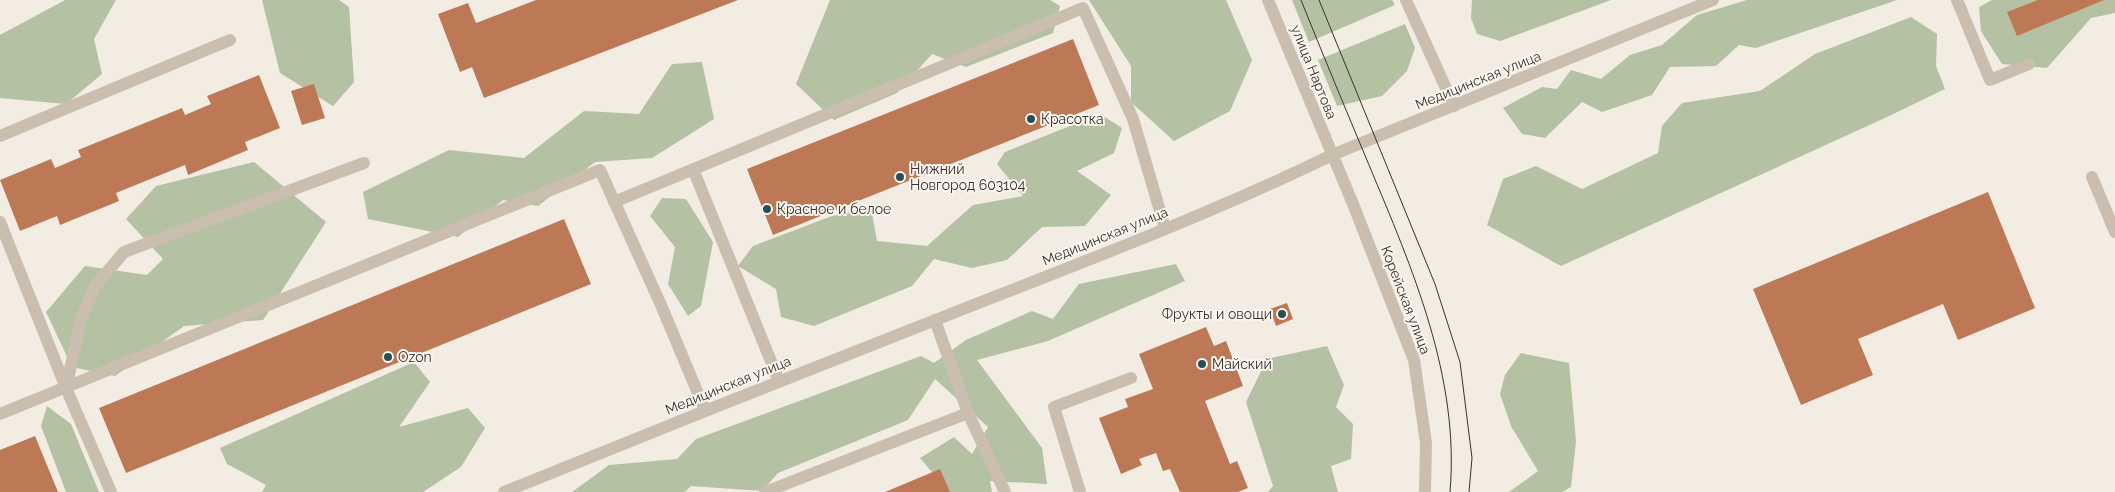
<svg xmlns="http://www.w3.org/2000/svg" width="2115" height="492" font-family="Raleway,sans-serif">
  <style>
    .green { fill: #b4c1a3 }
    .building { fill: #bd7956 }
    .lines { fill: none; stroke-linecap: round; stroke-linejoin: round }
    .service { stroke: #cabeaf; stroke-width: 12 }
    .minor { stroke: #cabeaf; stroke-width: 12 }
    .tertiary { stroke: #cabeaf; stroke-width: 12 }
    .tram { stroke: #39322c; stroke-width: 1 }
    .poi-dot { fill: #255058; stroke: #faf6ef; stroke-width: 2 }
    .labels { text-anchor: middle; stroke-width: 4; stroke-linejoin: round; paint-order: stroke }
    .street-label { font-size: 14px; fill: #39322c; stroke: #faf6ef }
    .poi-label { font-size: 14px; fill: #39322c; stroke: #faf6ef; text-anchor: start }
  </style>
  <rect width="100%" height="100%" fill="#f2ece3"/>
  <path class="green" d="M65,0H116L94,39L102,74L66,104L0,98V35Z
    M262,0H339L349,7L354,82L333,106L280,73Z
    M830,0H1050L1060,6L1053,33L966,67L932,54L897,93L834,120L796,84Z
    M1089,0H1226L1252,60L1230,111L1174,141L1131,102V66Z
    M1292,0H1392L1395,5L1309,42Z
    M1472,0H1611L1500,41L1477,34L1471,18Z
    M1747,0H1897L1756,48L1739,45L1716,66L1670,67L1652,95L1602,112L1582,102L1545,138L1522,134L1503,108L1542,87L1557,89L1571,70L1601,79L1630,55L1662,45L1697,15Z
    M1992,0H2115V13L2091,18L2047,68L2002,64L1981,31L1979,7Z
    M1911,17L1937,34L1936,66L1945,89L1887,117L1561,266L1487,225L1503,179L1536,166L1582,189L1658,153L1662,126L1682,103L1760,91L1815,54Z
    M1405,24L1415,48L1407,71L1382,96L1337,106L1318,60Z
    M702,62L714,119L652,158L595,162L538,206L503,200L458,237L368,219L363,192L449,150L524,158L584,111L639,114L672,64Z
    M1100,114L1122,128L1114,153L1077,171L1111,195L1085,226L1042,227L1007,260L972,268L934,259L912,286L814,326L781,317L776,289L738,266L753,246L832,216L871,208L877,241L927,246L973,205L1023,196L997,164L1005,152Z
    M254,162L326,222L263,320L184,326L115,376L72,367L46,312L85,266L147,275L163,259L126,219L156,186Z
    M662,198L686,199L713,242L701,306L688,316L668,284L675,247L650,216Z
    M1176,264L1185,281L1048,341L977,360L1042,448L1047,484L990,481L992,492H949L920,458L954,437L972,454L988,427L935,379L908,420L778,473L762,491L691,486L685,492H572L609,465L677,459L696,439L921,356L934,363L966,340L1032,311L1053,319L1079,284Z
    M1327,346L1344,385L1336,407L1353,424L1351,459L1331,466L1338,492H1268L1273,486L1246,402L1267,359Z
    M1521,353L1569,363L1576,441L1571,487L1562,492H1509L1538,471L1511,426L1500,394L1505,375Z
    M414,362L430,382L399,427L468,408L485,428L461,467L423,492H262L266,485L227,464L220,448Z
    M47,406L71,424L99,492H66L41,426Z"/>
  <path class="building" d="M536,0H738L484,98L472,67L460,72L438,14L468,3L476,23Z
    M2038,0H2104L2017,36L2007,12Z
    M1073,39L1099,105L773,235L747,169Z
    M259,75L280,128L245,142L248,150L188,175L185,165L116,193L119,201L60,225L57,216L20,231L0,180L51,159L55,168L81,157L78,150L182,108L185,115L211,104L207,96Z
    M314,84L325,118L302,125L291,91Z
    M1988,192L2035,308L1958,340L1943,304L1858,339L1873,375L1801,405L1753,289Z
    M564,219L591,284L126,473L99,408Z
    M1287,303L1293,319L1276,326L1270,309Z
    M1206,327L1214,346L1226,341L1243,386L1205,401L1230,464L1237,461L1248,488L1238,492H1180L1170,469L1163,471L1156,453L1139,459L1142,465L1121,474L1099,418L1128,407L1125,399L1153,389L1139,354Z
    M35,436L58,492H0V450Z
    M940,469L950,492H885Z"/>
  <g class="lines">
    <path class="service" d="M1406,0L1454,106
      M1957,0L1990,80L2029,64
      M0,136L230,40
      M693,169L779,381
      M2092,177L2115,232
      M614,202L1083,8L1133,119L1165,228
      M0,222L66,388L111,492
      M935,320L968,413L1005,492
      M66,388L81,319L95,286L124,252L364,163
      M0,414L600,170L661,305L705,410
      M765,492L968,413
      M1080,492L1054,407L1131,378"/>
    <path class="minor" d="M504,492C661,428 818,366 976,304C1096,257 1217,211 1332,155"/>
    <path class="tertiary" d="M1268,0L1353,204L1414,360L1426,443L1425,492
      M1332,155L1713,0"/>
    <path class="tram" d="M1301,0C1323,55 1346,110 1369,165C1412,268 1460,377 1450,492
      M1319,0L1435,284L1460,362L1472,458L1469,492"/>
  </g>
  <g class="poi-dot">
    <circle cx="1031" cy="119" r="5"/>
    <circle cx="900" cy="177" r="5"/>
    <circle cx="767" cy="209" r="5"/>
    <circle cx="1282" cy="314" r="5"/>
    <circle cx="388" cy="357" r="5"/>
    <circle cx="1202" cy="364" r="5"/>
  </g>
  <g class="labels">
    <g class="street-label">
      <text transform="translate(1314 72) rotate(68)" y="5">улица Нартова</text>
      <text transform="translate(1478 80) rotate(-22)" y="5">Медицинская улица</text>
      <text transform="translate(1105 236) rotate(-22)" y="5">Медицинская улица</text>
      <text transform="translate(1406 300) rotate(69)" y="5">Корейская улица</text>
      <text transform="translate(728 385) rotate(-22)" y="5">Медицинская улица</text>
    </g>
    <g class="poi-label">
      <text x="1041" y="124">Красотка</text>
      <text x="910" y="174">Нижний<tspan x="910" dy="16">Новгород 603104</tspan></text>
      <text x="777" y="214">Красное и белое</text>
      <text x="1272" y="319" text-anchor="end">Фрукты и овощи</text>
      <text x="398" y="362">Ozon</text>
      <text x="1212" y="369">Майский</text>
    </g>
  </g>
</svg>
